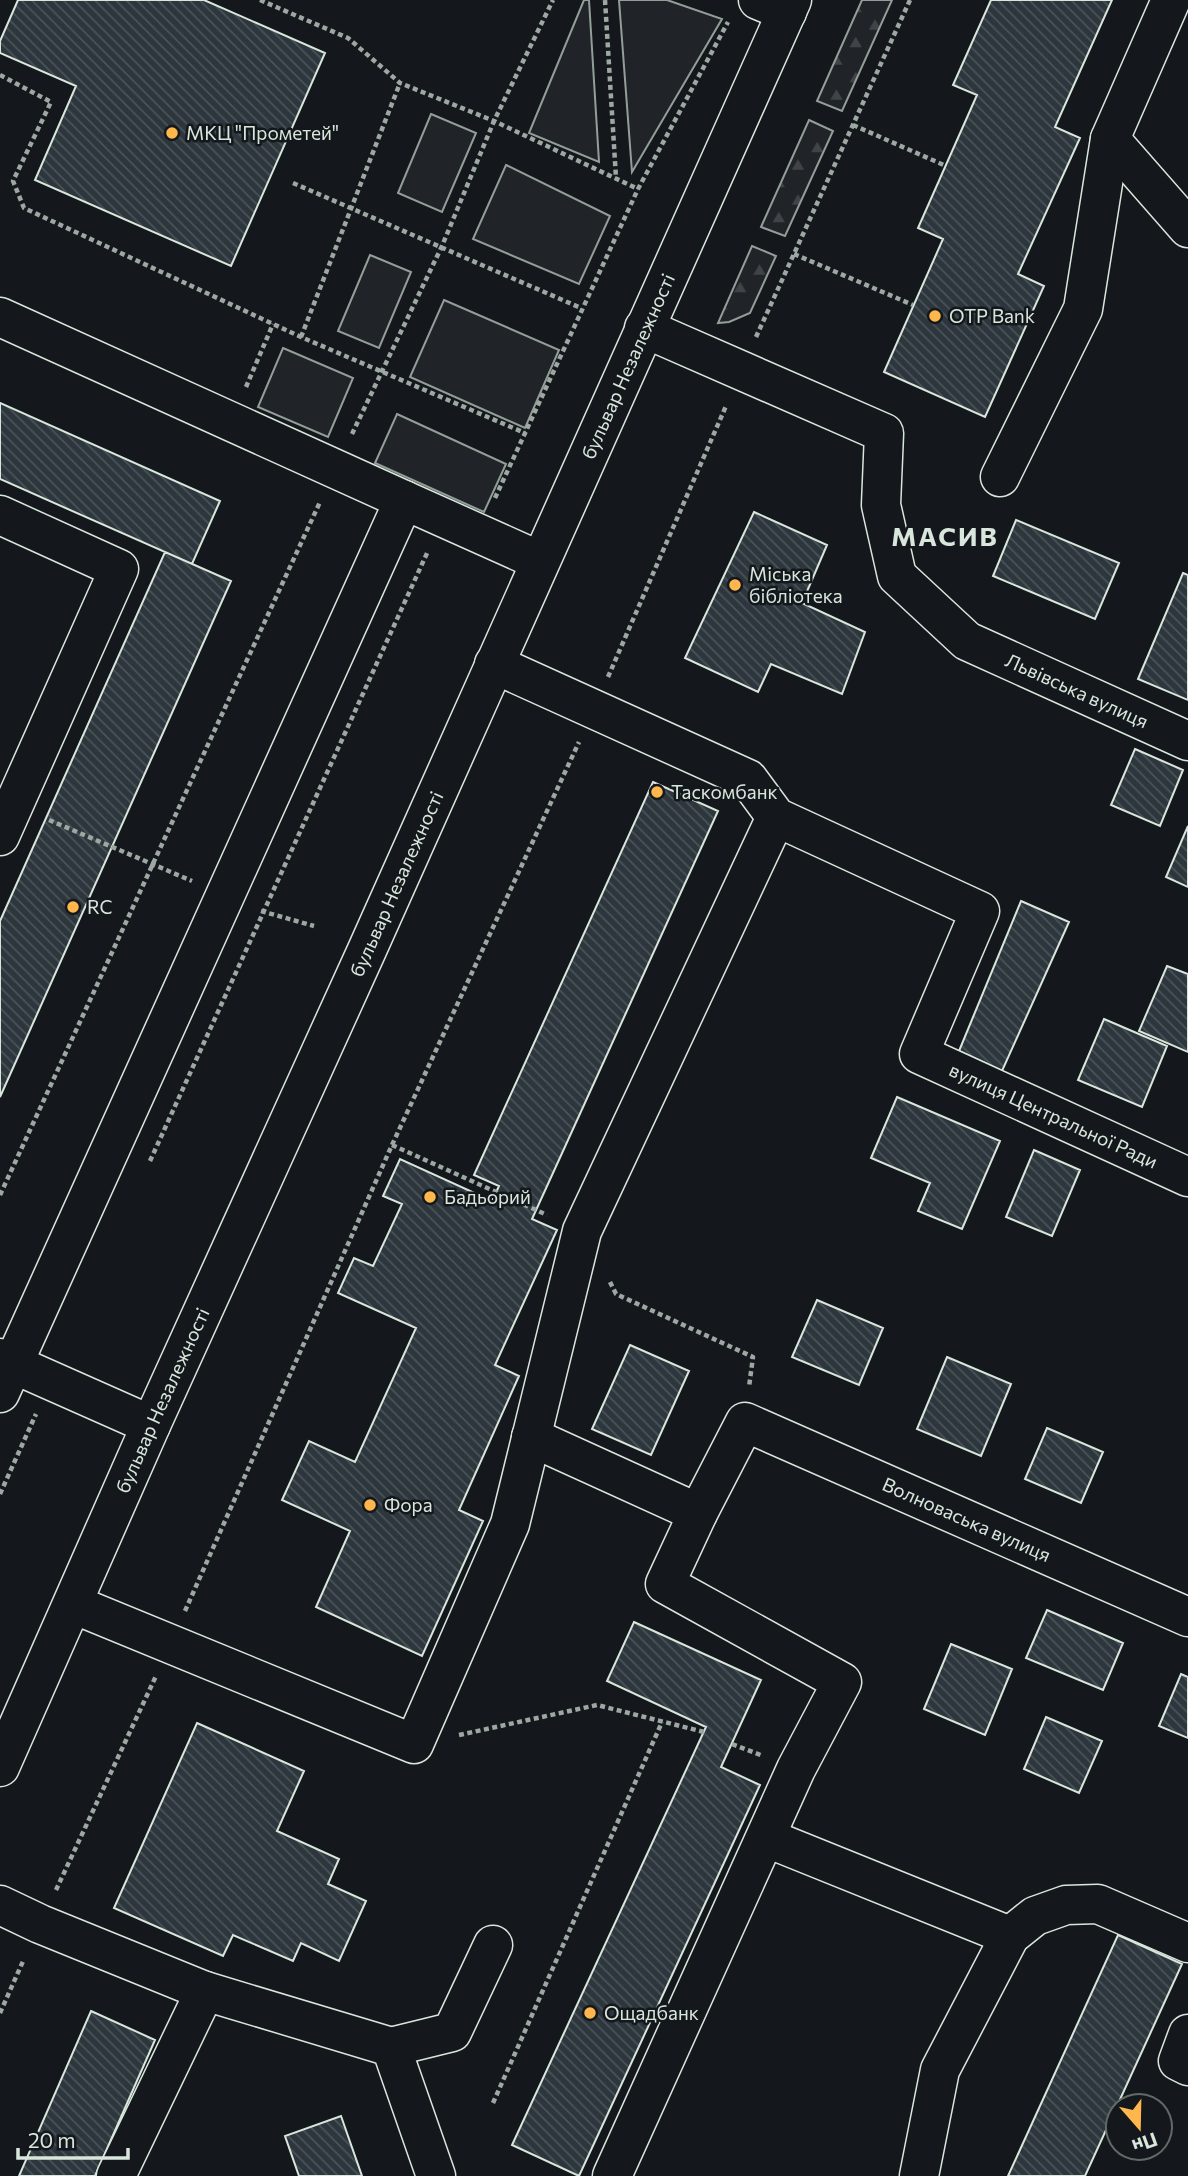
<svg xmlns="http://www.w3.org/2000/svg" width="1188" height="2176" font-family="Commissioner,sans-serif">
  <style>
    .green { fill: #202428; stroke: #939e99; stroke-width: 2 }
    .forest { fill: url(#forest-firs); stroke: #939e99; stroke-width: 2 }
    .building { fill: url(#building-back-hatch); stroke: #d8e6dc; stroke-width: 2 }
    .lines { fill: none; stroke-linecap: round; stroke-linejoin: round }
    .minor-casing { stroke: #d8e6dc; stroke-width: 41 }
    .major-casing { stroke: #d8e6dc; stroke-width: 41 }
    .path { stroke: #9da8a2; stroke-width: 4.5; stroke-dasharray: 5 3.5; stroke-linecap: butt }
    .minor { stroke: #14181c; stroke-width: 38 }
    .major { stroke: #14181c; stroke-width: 38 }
    .poi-dot { fill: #ffb74d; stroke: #14181c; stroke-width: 2.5 }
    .labels { text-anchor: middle; stroke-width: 5; stroke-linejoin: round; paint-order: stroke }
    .poi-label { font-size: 19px; fill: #d8e6dc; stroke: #14181c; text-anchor: start }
    .street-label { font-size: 19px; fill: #d8e6dc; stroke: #14181c }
    .district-label { font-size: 26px; font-weight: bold; letter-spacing: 2px; fill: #d8e6dc; stroke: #14181c }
  </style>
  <defs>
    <pattern id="forest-firs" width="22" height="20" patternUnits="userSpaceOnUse" patternTransform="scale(1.75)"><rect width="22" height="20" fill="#202428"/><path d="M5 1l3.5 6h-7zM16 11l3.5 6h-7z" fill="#404447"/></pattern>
    <pattern id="building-back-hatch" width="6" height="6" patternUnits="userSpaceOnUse" patternTransform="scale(1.75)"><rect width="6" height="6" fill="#2c363c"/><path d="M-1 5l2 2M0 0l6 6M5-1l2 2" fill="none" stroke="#4a5358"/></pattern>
  </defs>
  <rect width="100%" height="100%" fill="#14181c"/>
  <path class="green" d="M584,0H589L599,162L529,133Z
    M619,0H667L722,19L632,172Z
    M431,114L476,133L442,212L398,193Z
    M506,165L610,216L579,284L473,239Z
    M370,255L411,272L379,348L338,331Z
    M444,300L559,350L525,428L410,377Z
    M283,348L353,378L328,437L258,407Z
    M397,414L506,464L484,512L375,463Z"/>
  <path class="forest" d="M862,0H892L842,111L817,101Z
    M809,120L833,131L785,236L761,227Z
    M752,246L776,256L750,313L729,322L718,323Z"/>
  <path class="building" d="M18,0H204L325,53L231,266L35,180L76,86L0,53V41Z
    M991,0H1112L1055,127L1080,138L1018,274L1044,286L985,417L884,372L943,239L918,228L977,95L953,85Z
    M0,403L220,501L192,564L0,479Z
    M754,512L827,545L802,603L865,632L842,694L771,664L758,692L685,658Z
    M1016,520L1119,563L1095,619L993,576Z
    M165,552L231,581L0,1097V921Z
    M1183,573L1188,575V700L1138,679Z
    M1135,749L1183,770L1160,826L1111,805Z
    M653,782L718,811L532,1219L557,1230L495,1365L519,1376L459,1510L483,1521L422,1656L316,1607L350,1531L282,1500L309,1441L355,1462L416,1328L338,1293L354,1258L373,1266L402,1204L383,1196L400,1159L492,1201L499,1186L474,1175Z
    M1188,826V887L1166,877Z
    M1021,901L1069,922L1002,1071L959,1051Z
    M1167,966L1188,974V1052L1139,1031Z
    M1104,1019L1167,1046L1142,1107L1078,1080Z
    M897,1097L1000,1141L962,1229L918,1211L930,1183L871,1158Z
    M1034,1150L1080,1170L1052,1236L1006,1217Z
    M817,1300L883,1328L859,1385L792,1357Z
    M630,1345L689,1371L651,1455L592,1429Z
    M947,1357L1011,1384L981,1456L917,1429Z
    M1047,1428L1103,1452L1081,1503L1025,1479Z
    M1047,1610L1123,1643L1103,1690L1026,1658Z
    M634,1622L761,1680L721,1767L760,1785L579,2176L512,2145L706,1727L607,1681Z
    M951,1644L1012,1669L985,1735L924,1709Z
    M1181,1674L1188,1677V1738L1159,1726Z
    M1046,1717L1102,1741L1079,1793L1024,1769Z
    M197,1723L304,1771L277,1831L339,1859L328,1884L366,1901L339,1961L301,1943L293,1961L233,1935L223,1956L114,1908Z
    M1118,1935L1182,1964L1085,2176H1008Z
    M91,2011L155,2040L95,2176H19Z
    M341,2116L362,2176H299L285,2136Z"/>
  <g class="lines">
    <defs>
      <g id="minor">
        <path d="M758,0L787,12"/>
        <path d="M1110,139L1188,228"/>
        <path d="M0,317L404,500"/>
        <path id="s1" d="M644,328L884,433L881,505L897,576L967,641L1188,741"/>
        <path d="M1000,477L1083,309L1110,139L1171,0"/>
        <path d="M0,515L119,569L0,836"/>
        <path id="s2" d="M494,664L748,779L776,817L980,911L919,1054L1188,1177"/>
        <path d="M0,1358L151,1425"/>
        <path d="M0,1393L404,500L540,561"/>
        <path id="s3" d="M531,1437L698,1513L745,1422L1188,1617"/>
        <path d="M73,1604L414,1744L510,1524L582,1231L776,817"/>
        <path d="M767,1838L1010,1936"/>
        <path d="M0,1905L40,1924L205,1991L116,2176"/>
        <path d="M205,1991L391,2047L436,2176"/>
        <path d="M1188,2034L1178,2061L1188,2066"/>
        <path d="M391,2047L452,2032L493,1945"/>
        <path d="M612,2176L796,1769L842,1682L665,1584L698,1513"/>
        <path d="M919,2176L940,2070L1010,1936L1035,1916L1066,1905L1098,1904L1188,1943"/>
      </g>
      <g id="major">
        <path id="s4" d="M0,1767L151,1425L367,950L792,0"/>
      </g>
    </defs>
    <use href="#minor" class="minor-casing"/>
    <use href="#major" class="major-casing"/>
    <path class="path" d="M260,0L348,38L400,83L494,121L638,189
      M605,0L616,178
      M0,75L51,102L13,181L24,208L301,337L525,433
      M853,125L946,166
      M293,183L581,308
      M794,254L913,305
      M301,337L400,83
      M756,337L910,0
      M246,387L273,324
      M352,434L442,246L494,121L553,0
      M495,498L638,189L728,22
      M608,677L726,406
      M49,820L192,881
      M261,911L314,926
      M392,1145L547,1215
      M150,1161L428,551
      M0,1195L320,502
      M610,1282L616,1294L753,1357L749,1387
      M0,1494L36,1414
      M185,1611L392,1145L579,742
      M459,1735L597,1705L704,1732
      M732,1744L763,1756
      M56,1890L156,1676
      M0,2013L24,1959
      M493,2103L662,1722"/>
    <use href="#minor" class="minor"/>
    <use href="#major" class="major"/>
  </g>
  <g class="poi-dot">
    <circle cx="172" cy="133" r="7"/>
    <circle cx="935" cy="316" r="7"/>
    <circle cx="735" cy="585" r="7"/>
    <circle cx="657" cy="792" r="7"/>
    <circle cx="73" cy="907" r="7"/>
    <circle cx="430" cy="1197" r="7"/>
    <circle cx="370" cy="1505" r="7"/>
    <circle cx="590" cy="2013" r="7"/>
  </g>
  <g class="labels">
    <g class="poi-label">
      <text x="186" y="140">МКЦ "Прометей"</text>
      <text x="949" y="323">OTP Bank</text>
      <text x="749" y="581">Міська<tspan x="749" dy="22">бібліотека</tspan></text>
      <text x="671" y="799">Таскомбанк</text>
      <text x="87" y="914">RC</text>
      <text x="444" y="1204">Бадьорий</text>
      <text x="384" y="1512">Фора</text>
      <text x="604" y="2020">Ощадбанк</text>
    </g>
    <g class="street-label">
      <text dy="7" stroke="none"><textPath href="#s4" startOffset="1535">бульвар Незалежності</textPath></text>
      <text dy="7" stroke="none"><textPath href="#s1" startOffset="623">Львівська вулиця</textPath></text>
      <text dy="7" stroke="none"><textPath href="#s4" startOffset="968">бульвар Незалежності</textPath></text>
      <text dy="7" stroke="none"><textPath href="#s2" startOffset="854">вулиця Центральної Ради</textPath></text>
      <text dy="7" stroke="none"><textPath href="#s4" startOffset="401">бульвар Незалежності</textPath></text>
      <text dy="7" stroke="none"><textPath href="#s3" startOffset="528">Волноваська вулиця</textPath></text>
    </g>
    <g class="district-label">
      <text x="945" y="546">МАСИВ</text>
    </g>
  </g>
  <g transform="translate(1139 2127) rotate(160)"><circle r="33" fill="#14181c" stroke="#626a69" stroke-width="2"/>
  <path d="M0-5L12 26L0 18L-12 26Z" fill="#ffb74d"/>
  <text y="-10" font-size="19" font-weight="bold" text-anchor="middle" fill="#d8e6dc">Пн</text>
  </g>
  <path d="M18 2148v10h110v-10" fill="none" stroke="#d8e6dc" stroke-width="3.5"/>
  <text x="28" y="2148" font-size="21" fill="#d8e6dc" stroke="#14181c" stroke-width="5" paint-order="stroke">20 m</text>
</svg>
